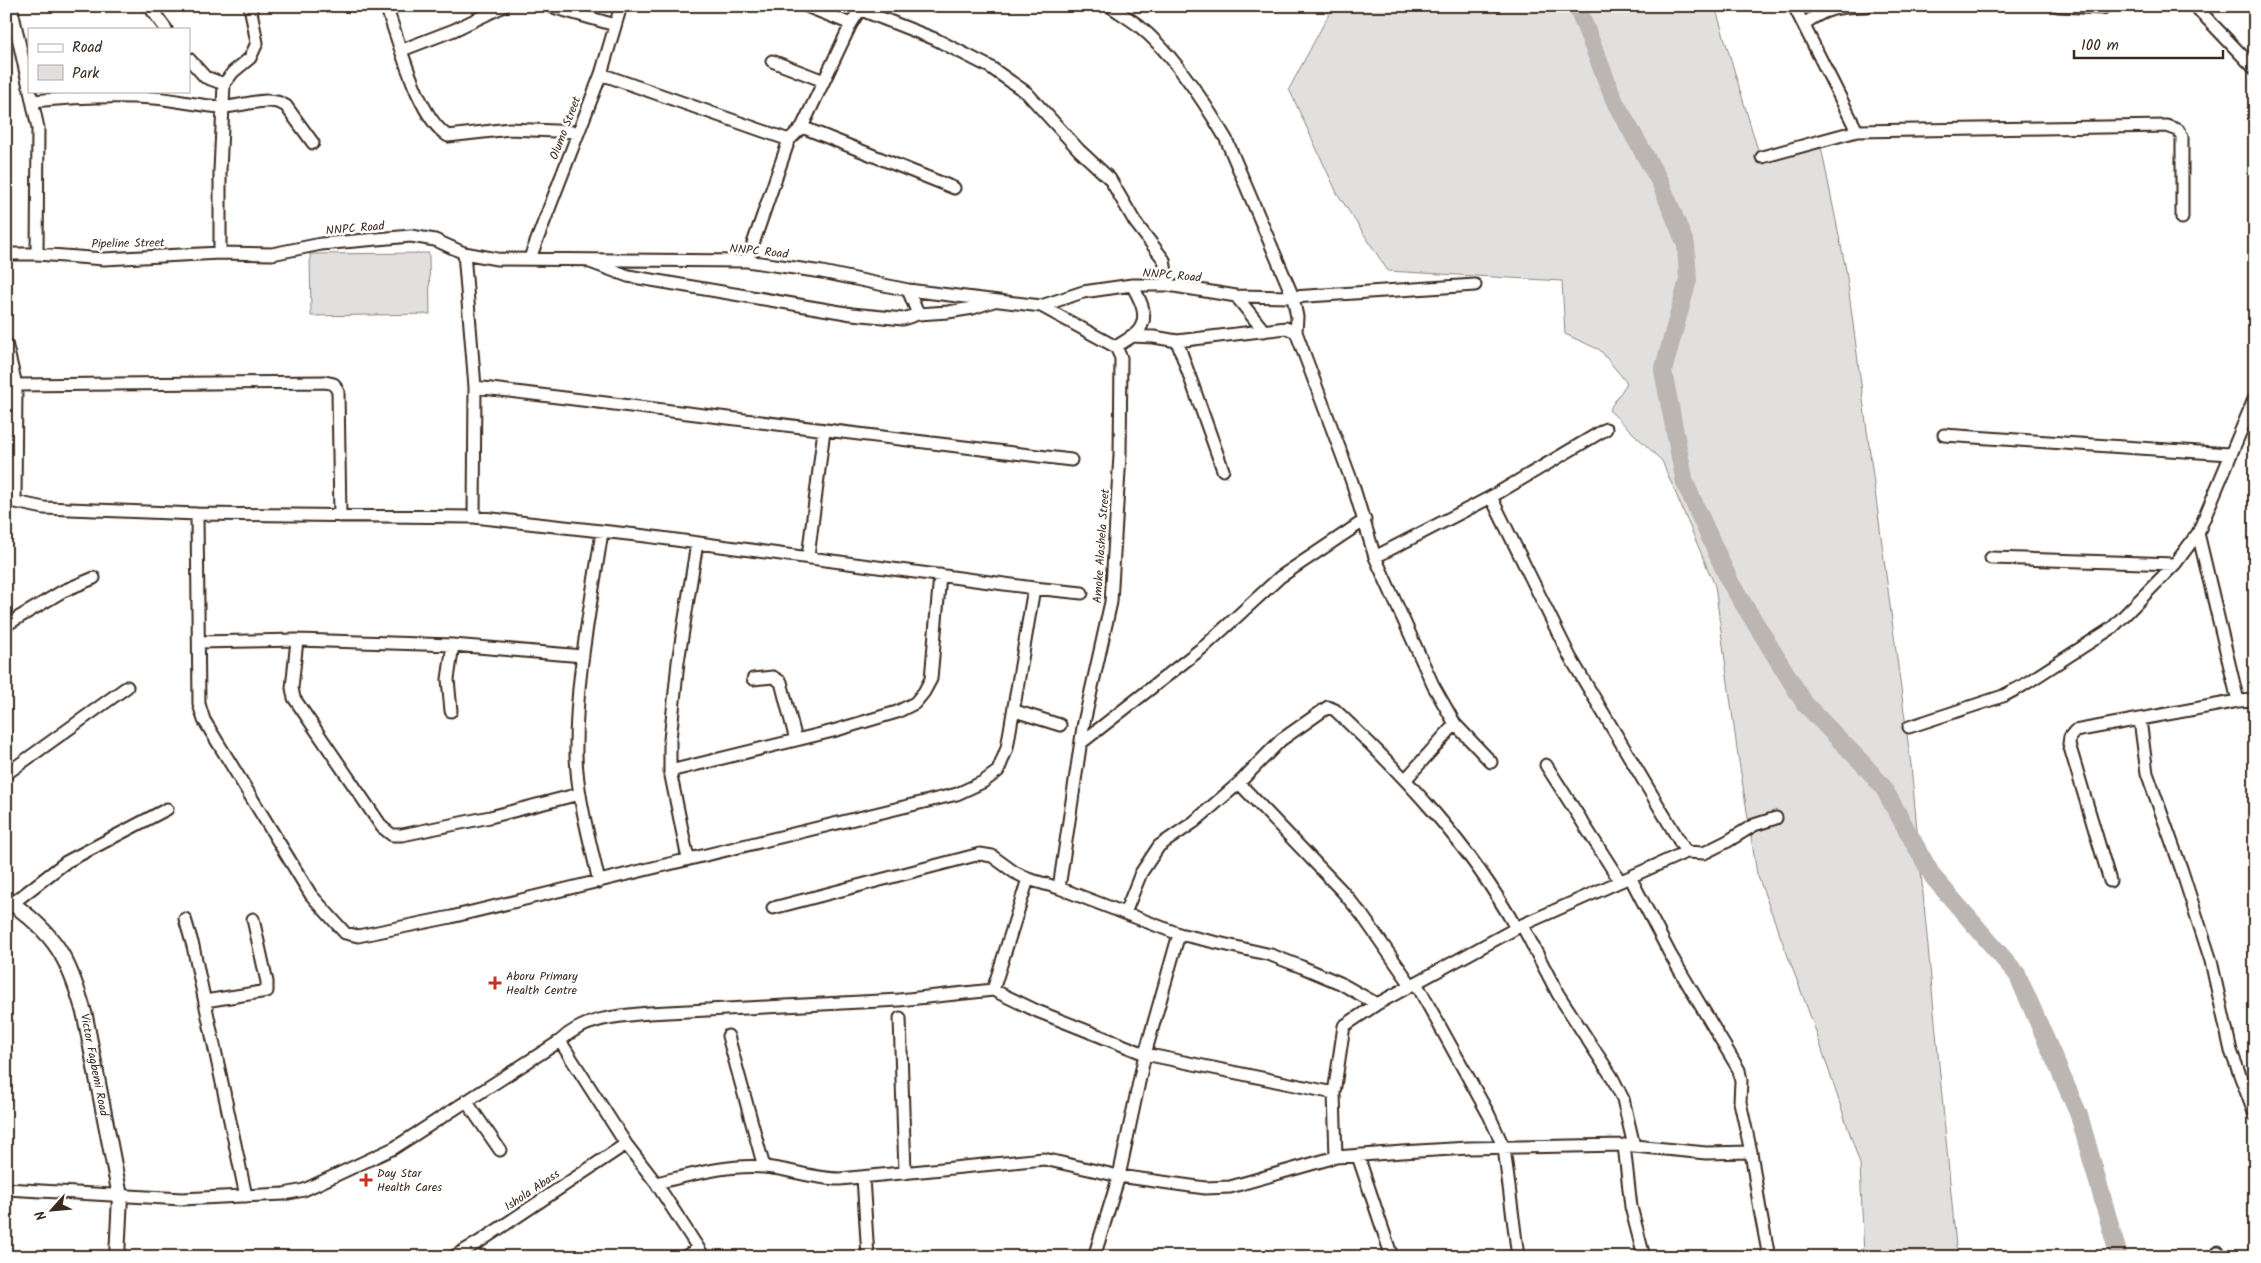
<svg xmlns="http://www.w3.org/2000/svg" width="2261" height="1263" font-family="Kalam,sans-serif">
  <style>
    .green { fill: #e2e0de; stroke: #8e857e }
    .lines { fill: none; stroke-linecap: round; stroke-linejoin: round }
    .river { stroke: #bcb6b3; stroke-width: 18 }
    .minor-casing { stroke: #3b2a1e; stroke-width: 15 }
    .tertiary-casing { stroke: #3b2a1e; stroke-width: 18 }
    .minor { stroke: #fff; stroke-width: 11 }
    .tertiary { stroke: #fff; stroke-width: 14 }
    .poi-dot { fill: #c8321e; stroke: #fff; stroke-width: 2 }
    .labels { text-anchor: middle; stroke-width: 5; stroke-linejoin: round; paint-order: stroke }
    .street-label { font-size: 12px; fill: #3b2a1e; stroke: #fff }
    .poi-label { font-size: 12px; fill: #3b2a1e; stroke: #fff; text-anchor: start }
  </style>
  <rect width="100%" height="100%" fill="#fff"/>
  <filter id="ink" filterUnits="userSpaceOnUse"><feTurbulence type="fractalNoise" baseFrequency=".02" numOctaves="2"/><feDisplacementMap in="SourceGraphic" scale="10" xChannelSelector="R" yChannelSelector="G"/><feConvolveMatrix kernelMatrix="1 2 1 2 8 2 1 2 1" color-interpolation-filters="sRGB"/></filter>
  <g filter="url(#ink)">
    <path class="green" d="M1324,6H1713L1717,13L1760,157L1821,147L1846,270L1911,765L1957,1257H1864L1860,1164L1813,1023L1757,874L1737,749L1715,586L1662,461L1609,410L1627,383L1600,350L1565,334L1562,281L1388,271L1337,193L1289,89L1329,14Z
      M429,253L430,314L311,316L310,254Z"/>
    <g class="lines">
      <path class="river" d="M1577,6L1615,102L1660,182L1686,245L1688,280L1663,371L1685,483L1730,582L1805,704L1864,765L1883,787L1933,877L2017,974L2079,1115L2119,1257"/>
      <defs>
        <path id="minor" d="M11,6L29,87
          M149,6L166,29
          M392,6L389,15C401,48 419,118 448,136L510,129L577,132
          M549,6L615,25
          M806,6L851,24
          M1110,6C1120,13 1130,19 1139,26C1173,54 1204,101 1226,139L1293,297L1297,317L1296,332L1352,482L1375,557L1433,685L1455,724L1491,762
          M1794,6L1857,131
          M2058,6L2103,8L2106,6
          M2195,6L2255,69
          M861,10L935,39L990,67L1027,93L1079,150L1110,179L1135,222L1164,260L1168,285
          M1804,24C1827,7 1839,7 1867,6
          M402,50L454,30L504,6
          M189,59L205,77L224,84
          M772,61L824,81
          M601,74L789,140
          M30,91L38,128L37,254
          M32,101C73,97 112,95 154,98C177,100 200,106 222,107C242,107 269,94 286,106L313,143
          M802,127L954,188
          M1762,157L1857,131L2167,126L2178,130L2182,137V218
          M220,253V171L224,84L233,72L250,58L257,43L250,6
          M464,253L475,387L474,517
          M6,254H37L104,259L220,253L272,254L321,244L411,236L435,240L464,253L497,259L747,261L822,272L908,290L1041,306L1083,292L1132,285H1168L1236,296L1293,297L1475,285
          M530,258L601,74L621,6
          M747,261L789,140L802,127L851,24L862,6
          M590,262L628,276L852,314L903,319L918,314L948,312L973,308L994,301
          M908,290L918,314
          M1236,296L1264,331
          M1041,306L1116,347L1121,358L1120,455L1111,602L1083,727L1059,888
          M1131,336L1154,337L1177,341L1286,328L1296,332
          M1177,341L1223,470
          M6,343L16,385L15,501
          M1116,347C1122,342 1134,337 1139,330C1150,315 1139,298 1132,285
          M16,385L325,382L334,384L338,392L340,516
          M475,387L1071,460
          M1944,435L2229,454
          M1491,497L1570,657L1686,852
          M6,500L44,508L197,514L474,517L646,536L1034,588L1082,593
          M197,514L199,704L204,720L311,895L345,933L358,936L451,917L957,794L983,782L998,771L1007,748L1034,588
          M2198,533L2238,701
          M808,557L824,430
          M1375,557L1491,497L1606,429
          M1991,558L2175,564
          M6,625L63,591L94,578
          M297,640L292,688L294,698L382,827L392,835H402L490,817L579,794
          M199,642L297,640L453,645L583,656
          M753,679L773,677L781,682L796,740
          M451,711L448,679L453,645
          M1015,711L1060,725
          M2140,720L2147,773L2181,868L2211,961L2231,1051L2255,1115
          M1909,727L2003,696L2022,686L2112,628L2175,564L2198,533L2255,397
          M1081,743L1206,645L1280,577L1365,520
          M1546,765L1620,881
          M670,771L833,731L897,712L915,703L924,692L931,679L940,575
          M6,774L127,687
          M1406,779L1455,724
          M1239,783L1343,892L1362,915L1411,985
          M688,859L670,771V740L678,662L697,543
          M1630,877L1686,852L1704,853L1728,841L1754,825L1776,818
          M2110,881L2069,744L2070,737L2075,731L2238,701L2255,700
          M599,882C590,840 577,797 576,755C575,680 591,605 602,532
          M13,903L66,862L167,809
          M773,908L980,854L992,856L1014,872L1028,879L1059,888L1179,934L1271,955L1302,967L1340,983L1377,1004
          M1125,913L1141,873L1159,846L1194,822L1239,783L1281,740L1328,707L1335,710C1404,775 1470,845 1516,928
          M185,919L193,946L246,1196
          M1522,925L1558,994L1612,1077L1623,1099L1634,1146
          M1416,983L1489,1115L1504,1148L1518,1257
          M993,990L1028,879
          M205,1001L267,991V982L253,919
          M900,1018L905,1173
          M728,1036L764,1167
          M560,1041L626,1144L656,1183L704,1257
          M466,1101L500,1150
          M1624,1145L1631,1207L1644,1257
          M1358,1156L1392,1257
          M1336,1157L1334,1093L1344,1026L1377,1004L1522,925L1630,877L1670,954L1739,1070L1741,1081L1740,1102L1751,1152L1760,1210L1769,1257
          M863,1177L868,1257
          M656,1183C691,1175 727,1164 764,1167C790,1169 814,1179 840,1179L1044,1159L1119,1176L1205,1188L1230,1187L1336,1157L1402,1152L1468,1148L1624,1145L1706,1153L1751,1152
          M6,1189L182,1199L284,1194L304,1190L394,1148L560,1041C583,1018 618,1016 649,1013L899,1000L993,990L1037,1011L1145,1054L1334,1093
          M2218,1252L2219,1257
          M453,1257L479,1242L626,1144
          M684,1257L698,1249
          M1094,1257L1119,1176L1145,1054L1179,934"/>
        <g id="tertiary">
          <path id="s1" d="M6,899C56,934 69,958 85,1016L120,1196L117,1257"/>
        </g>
      </defs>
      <use href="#minor" class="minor-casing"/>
      <use href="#tertiary" class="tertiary-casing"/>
      <use href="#minor" class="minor"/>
      <use href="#tertiary" class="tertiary"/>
    </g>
  </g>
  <g class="poi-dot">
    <path d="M492.5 975.5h5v5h5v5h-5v5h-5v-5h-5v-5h5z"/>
    <path d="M363.5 1172.5h5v5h5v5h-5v5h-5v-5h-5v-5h5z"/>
  </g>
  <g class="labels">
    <g class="street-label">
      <text transform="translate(565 128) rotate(-69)" y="4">Olumo Street</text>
      <text transform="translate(355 228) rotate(-5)" y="4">NNPC Road</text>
      <text transform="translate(128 243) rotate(-1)" y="4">Pipeline Street</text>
      <text transform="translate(759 251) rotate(6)" y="4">NNPC Road</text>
      <text transform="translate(1172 275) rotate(5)" y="4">NNPC Road</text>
      <text transform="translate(1101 546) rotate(-86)" y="4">Amoke Alashela Street</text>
      <text dy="4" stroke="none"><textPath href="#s1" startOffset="195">Victor Fagbemi Road</textPath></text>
      <text transform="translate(532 1190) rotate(-34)" y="4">Ishola Abass</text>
    </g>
    <g class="poi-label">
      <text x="506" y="980">Aboru Primary<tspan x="506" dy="14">Health Centre</tspan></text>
      <text x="377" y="1177">Day Star<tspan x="377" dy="14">Health Cares</tspan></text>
    </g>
  </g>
  <rect width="2261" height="1263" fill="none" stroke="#fff" stroke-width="25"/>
  <rect x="12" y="12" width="2236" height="1238" fill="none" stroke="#3b2a1e" stroke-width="2" filter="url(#ink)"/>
  <rect x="28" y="28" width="162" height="65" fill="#ffffff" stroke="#b1aaa5"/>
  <rect x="38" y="44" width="25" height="8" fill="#ffffff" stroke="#b1aaa5"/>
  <text x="72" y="52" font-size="15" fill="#3b2a1e">Road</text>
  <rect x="38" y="65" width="25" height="15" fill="#e2e0de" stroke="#b1aaa5"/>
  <text x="72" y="78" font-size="15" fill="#3b2a1e">Park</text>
  <g transform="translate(52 1210) rotate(243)" stroke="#ffffff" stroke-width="4" paint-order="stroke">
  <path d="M0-4L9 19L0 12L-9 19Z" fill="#3b2a1e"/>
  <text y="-8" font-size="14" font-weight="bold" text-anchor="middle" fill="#3b2a1e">N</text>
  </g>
  <path d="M2074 50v8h149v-8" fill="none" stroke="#3b2a1e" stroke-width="2.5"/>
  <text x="2081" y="50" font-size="15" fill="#3b2a1e" stroke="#ffffff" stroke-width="4" paint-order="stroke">100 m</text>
</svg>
